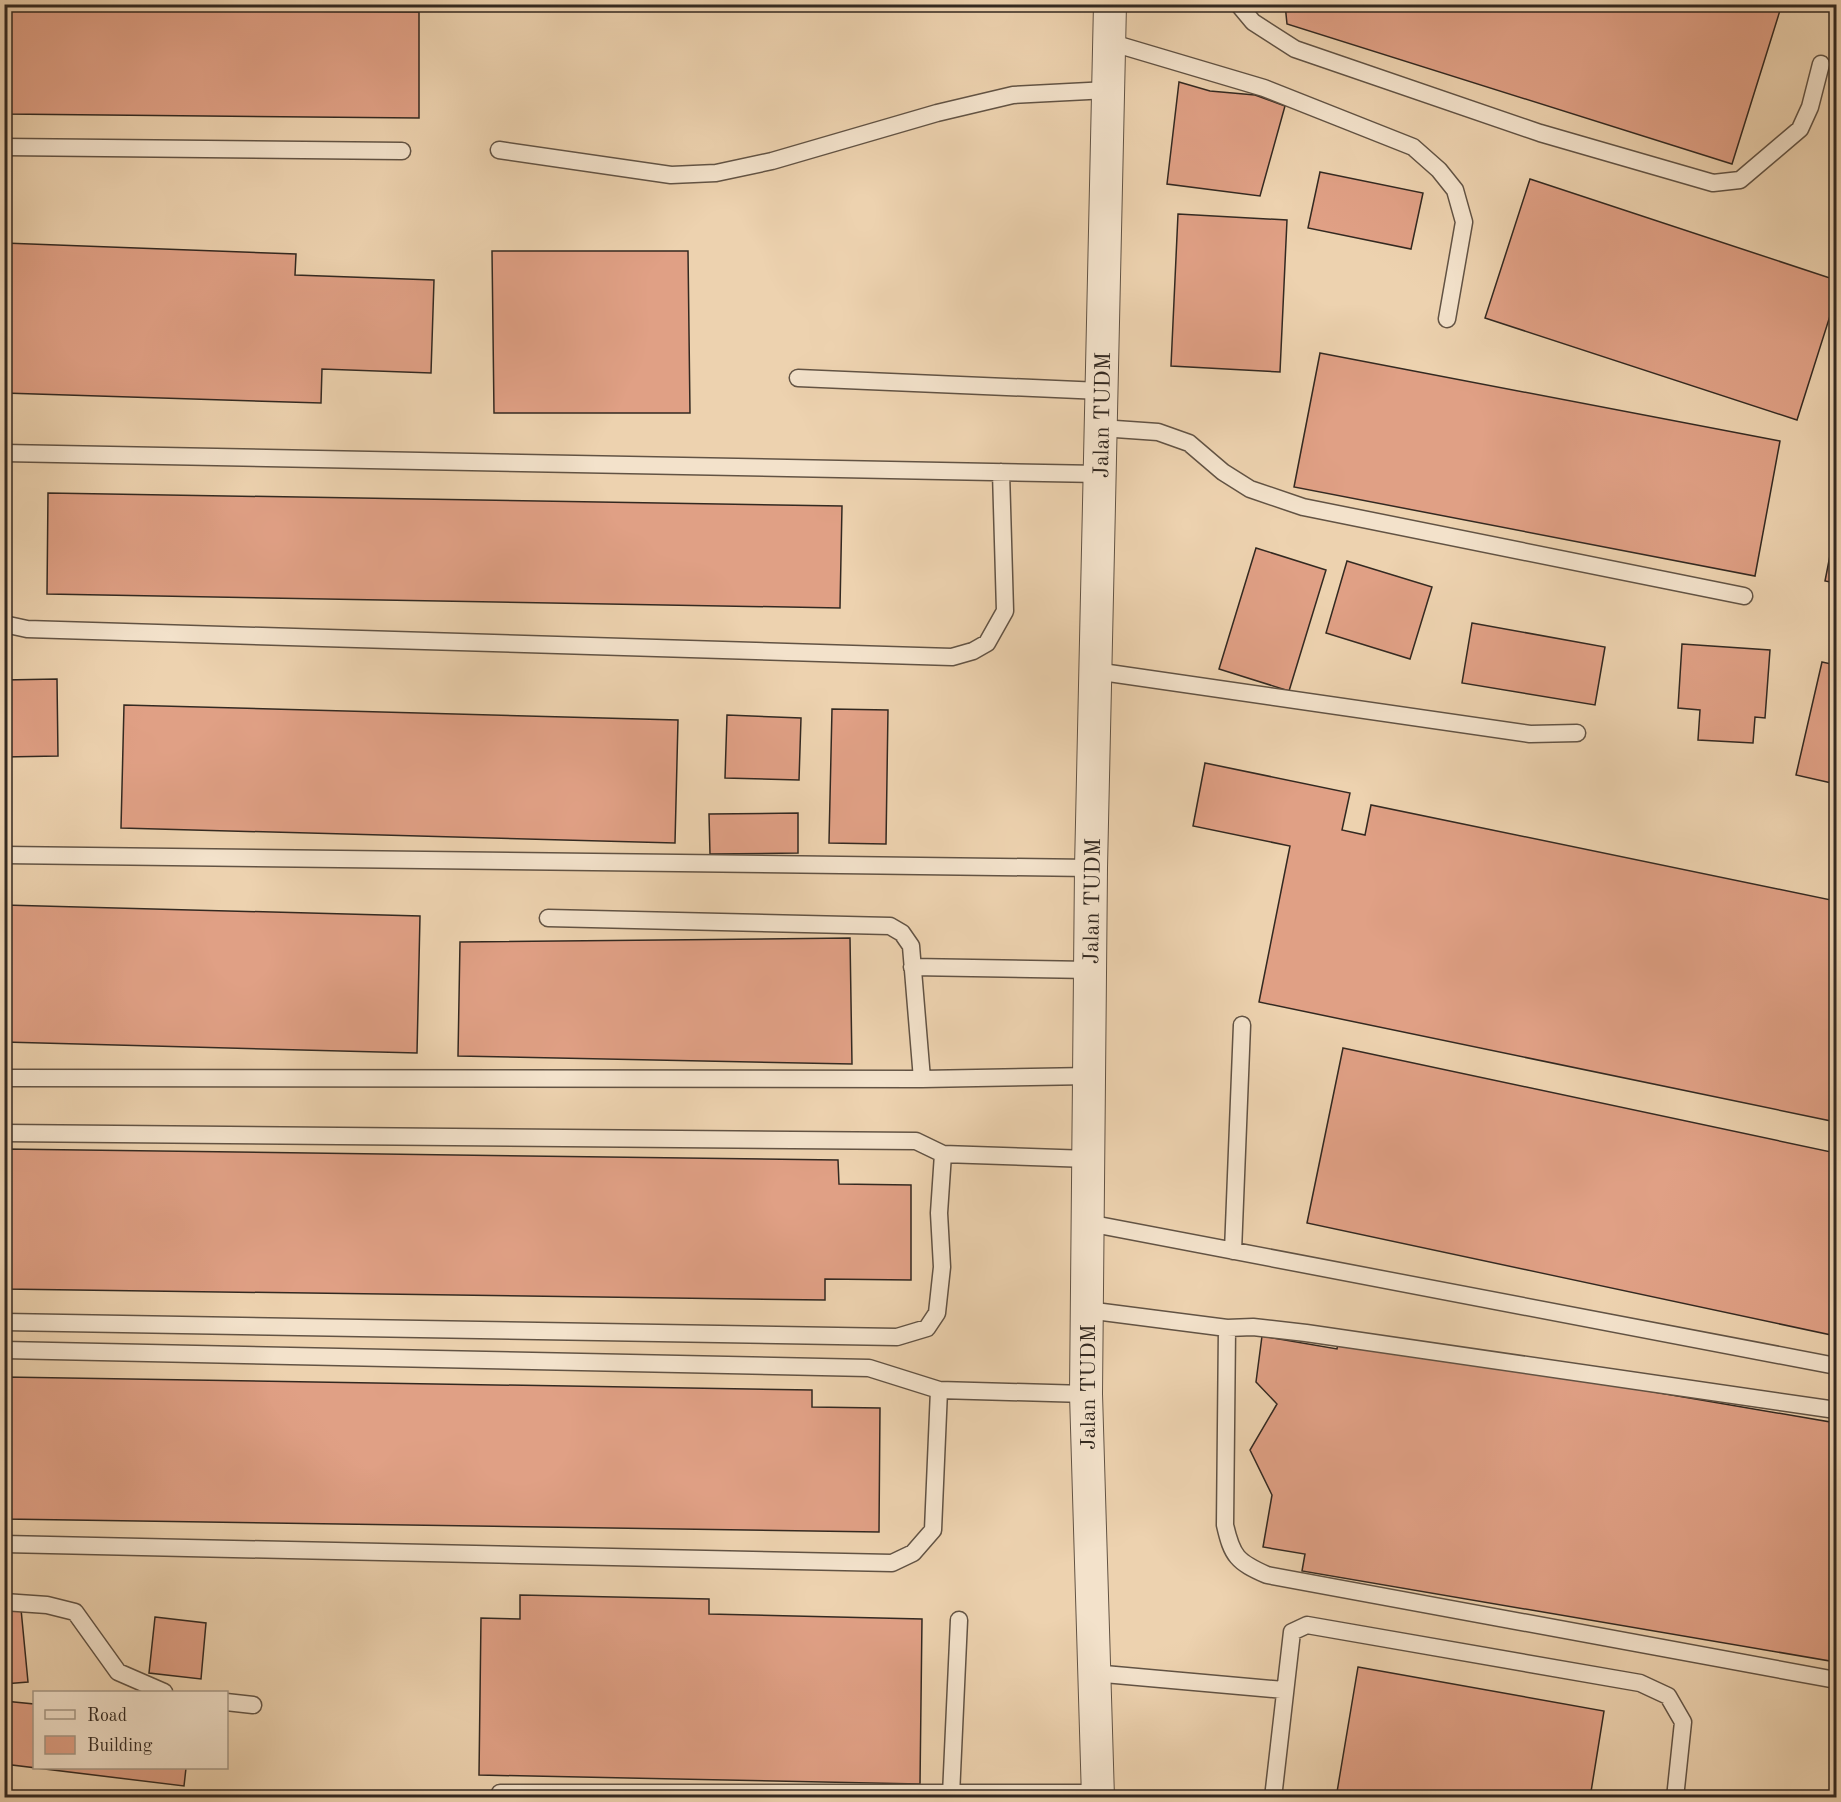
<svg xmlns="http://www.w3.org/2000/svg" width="1841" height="1802" font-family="'Old Standard TT',serif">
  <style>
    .building { fill: #e0a085; stroke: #332921; stroke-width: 1.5 }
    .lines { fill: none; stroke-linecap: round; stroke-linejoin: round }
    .lane-casing { stroke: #625344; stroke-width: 19 }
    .street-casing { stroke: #625344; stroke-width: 34 }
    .lane { stroke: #f3e2cb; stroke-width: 16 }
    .street { stroke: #f3e2cb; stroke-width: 32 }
    .labels { text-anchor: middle; stroke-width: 5; stroke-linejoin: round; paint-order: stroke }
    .street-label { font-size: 22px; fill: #332921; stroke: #f3e2cb }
  </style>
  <rect width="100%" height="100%" fill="#edd2af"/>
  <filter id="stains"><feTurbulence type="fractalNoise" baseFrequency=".00333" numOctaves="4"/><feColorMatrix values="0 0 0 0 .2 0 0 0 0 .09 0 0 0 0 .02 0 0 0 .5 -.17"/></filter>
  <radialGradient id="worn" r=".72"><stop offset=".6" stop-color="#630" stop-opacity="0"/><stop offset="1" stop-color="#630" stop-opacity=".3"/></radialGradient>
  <path class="building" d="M1285,4H1782L1732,164L1287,24Z
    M4,9L419,12V118L4,114Z
    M1179,82L1210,91L1255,95L1285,106L1260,196L1167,184Z
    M1320,172L1423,193L1411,249L1308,228Z
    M1530,179L1836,280V297L1797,420L1485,318Z
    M1178,214L1287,220L1280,372L1171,366Z
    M4,243L296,254L295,275L434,280L431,373L322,369L321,403L4,393Z
    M492,251H688L690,413H494Z
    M1320,353L1780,441L1755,576L1294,487Z
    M48,493L842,506L840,608L47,594Z
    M1836,525V583L1825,581Z
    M1256,548L1326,570L1289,691L1219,669Z
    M1347,561L1432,587L1410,659L1326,633Z
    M1472,623L1605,647L1595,705L1462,683Z
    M1682,644L1770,650L1765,718L1755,717L1753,743L1698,740L1700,710L1678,708Z
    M1822,662L1836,665V784L1796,775Z
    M57,679L58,756L4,757V680Z
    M124,705L678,720L675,843L121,828Z
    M832,709L888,710L886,844L829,843Z
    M727,715L801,718L799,780L725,778Z
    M1205,763L1350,793L1342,830L1365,835L1371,805L1836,901V1122L1259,1002L1290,846L1193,826Z
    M798,813V853L710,854L709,814Z
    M4,905L420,916L417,1053L4,1042Z
    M850,938L852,1064L458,1056L460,942Z
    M1343,1048L1836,1153V1336L1307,1223Z
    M4,1149L838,1160L839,1184L911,1185V1280L825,1279V1300L4,1289Z
    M1262,1336L1337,1349L1339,1338L1836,1423V1662L1302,1571L1305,1554L1263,1547L1272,1495L1250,1450L1277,1404L1256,1382Z
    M4,1377L812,1390V1407L880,1408L879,1532L4,1519Z
    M520,1595L709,1599V1614L922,1619L920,1784L479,1775L481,1618L520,1619Z
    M21,1609L28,1682L4,1684V1611Z
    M155,1617L206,1623L201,1679L149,1673Z
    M1358,1667L1604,1711L1590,1798H1336Z
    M4,1701L34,1704V1768H186L184,1786L4,1764Z"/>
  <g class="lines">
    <defs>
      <path id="lane" d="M1238,4L1253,22L1295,49L1540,133L1713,183L1740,180L1800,129L1810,107L1821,64
        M1109,42L1264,88L1413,147L1439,170L1455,190L1464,222L1447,319
        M4,147L402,151
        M499,150L671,175L716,173L772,161L937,113L1013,95L1108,90
        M798,378L1101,391
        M1101,428L1158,432L1189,443L1223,472L1250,489L1303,507L1744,596
        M4,453L1100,474
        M4,624L27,629L952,657L973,651L987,643L1005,611L1001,472
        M1095,671L1530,734L1577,733
        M4,855L1091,868
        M548,918L890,926L902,933L911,946L922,1079
        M912,967L1090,970
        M4,1078L922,1079L1090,1076
        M4,1133L916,1141L943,1154
        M1088,1223L1836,1366
        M1233,1251L1242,1025
        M1087,1310L1227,1328
        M4,1322L897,1337L927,1328L937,1313L942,1267L939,1213L943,1154L1089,1159
        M4,1350L869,1368L939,1390L933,1530L913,1553L892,1563L4,1544
        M939,1390L1086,1394
        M1836,1410L1306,1333L1253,1327L1227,1328L1225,1525C1232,1556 1237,1562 1267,1575L1836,1680
        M4,1602L47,1605L75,1612L118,1672L164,1692
        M1093,1673L1284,1690
        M226,1702L253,1705
        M500,1793H1097
        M951,1795L959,1620
        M1273,1798L1292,1632L1307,1625L1640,1683L1668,1696L1683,1722L1675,1798"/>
      <path id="street" d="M1098,1798L1086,1394L1091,868L1110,4"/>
    </defs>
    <use href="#lane" class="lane-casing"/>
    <use href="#street" class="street-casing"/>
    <use href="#lane" class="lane"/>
    <use href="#street" class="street"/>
  </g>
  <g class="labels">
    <g class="street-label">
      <text transform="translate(1101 415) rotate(-89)" y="8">Jalan TUDM</text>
      <text transform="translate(1091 901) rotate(-89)" y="8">Jalan TUDM</text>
      <text transform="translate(1087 1387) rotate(-90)" y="8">Jalan TUDM</text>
    </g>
  </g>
  <rect width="1841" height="1802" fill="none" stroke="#edd2af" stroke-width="24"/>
  <rect x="6" y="6" width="1829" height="1790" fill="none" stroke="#332921" stroke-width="3"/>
  <rect x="12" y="12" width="1817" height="1778" fill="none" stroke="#332921" stroke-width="1.5"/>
  <rect x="33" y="1691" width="195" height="78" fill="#f3e2cb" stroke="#a69887" stroke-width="1.5"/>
  <rect x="45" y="1710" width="30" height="9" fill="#f3e2cb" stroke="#a69887" stroke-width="1.5"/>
  <text x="87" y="1721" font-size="18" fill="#332921">Road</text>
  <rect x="45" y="1736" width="30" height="18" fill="#e0a085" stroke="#a69887" stroke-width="1.5"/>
  <text x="87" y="1751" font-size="18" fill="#332921">Building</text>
  <rect width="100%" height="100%" filter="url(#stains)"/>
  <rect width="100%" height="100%" fill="url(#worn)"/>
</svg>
